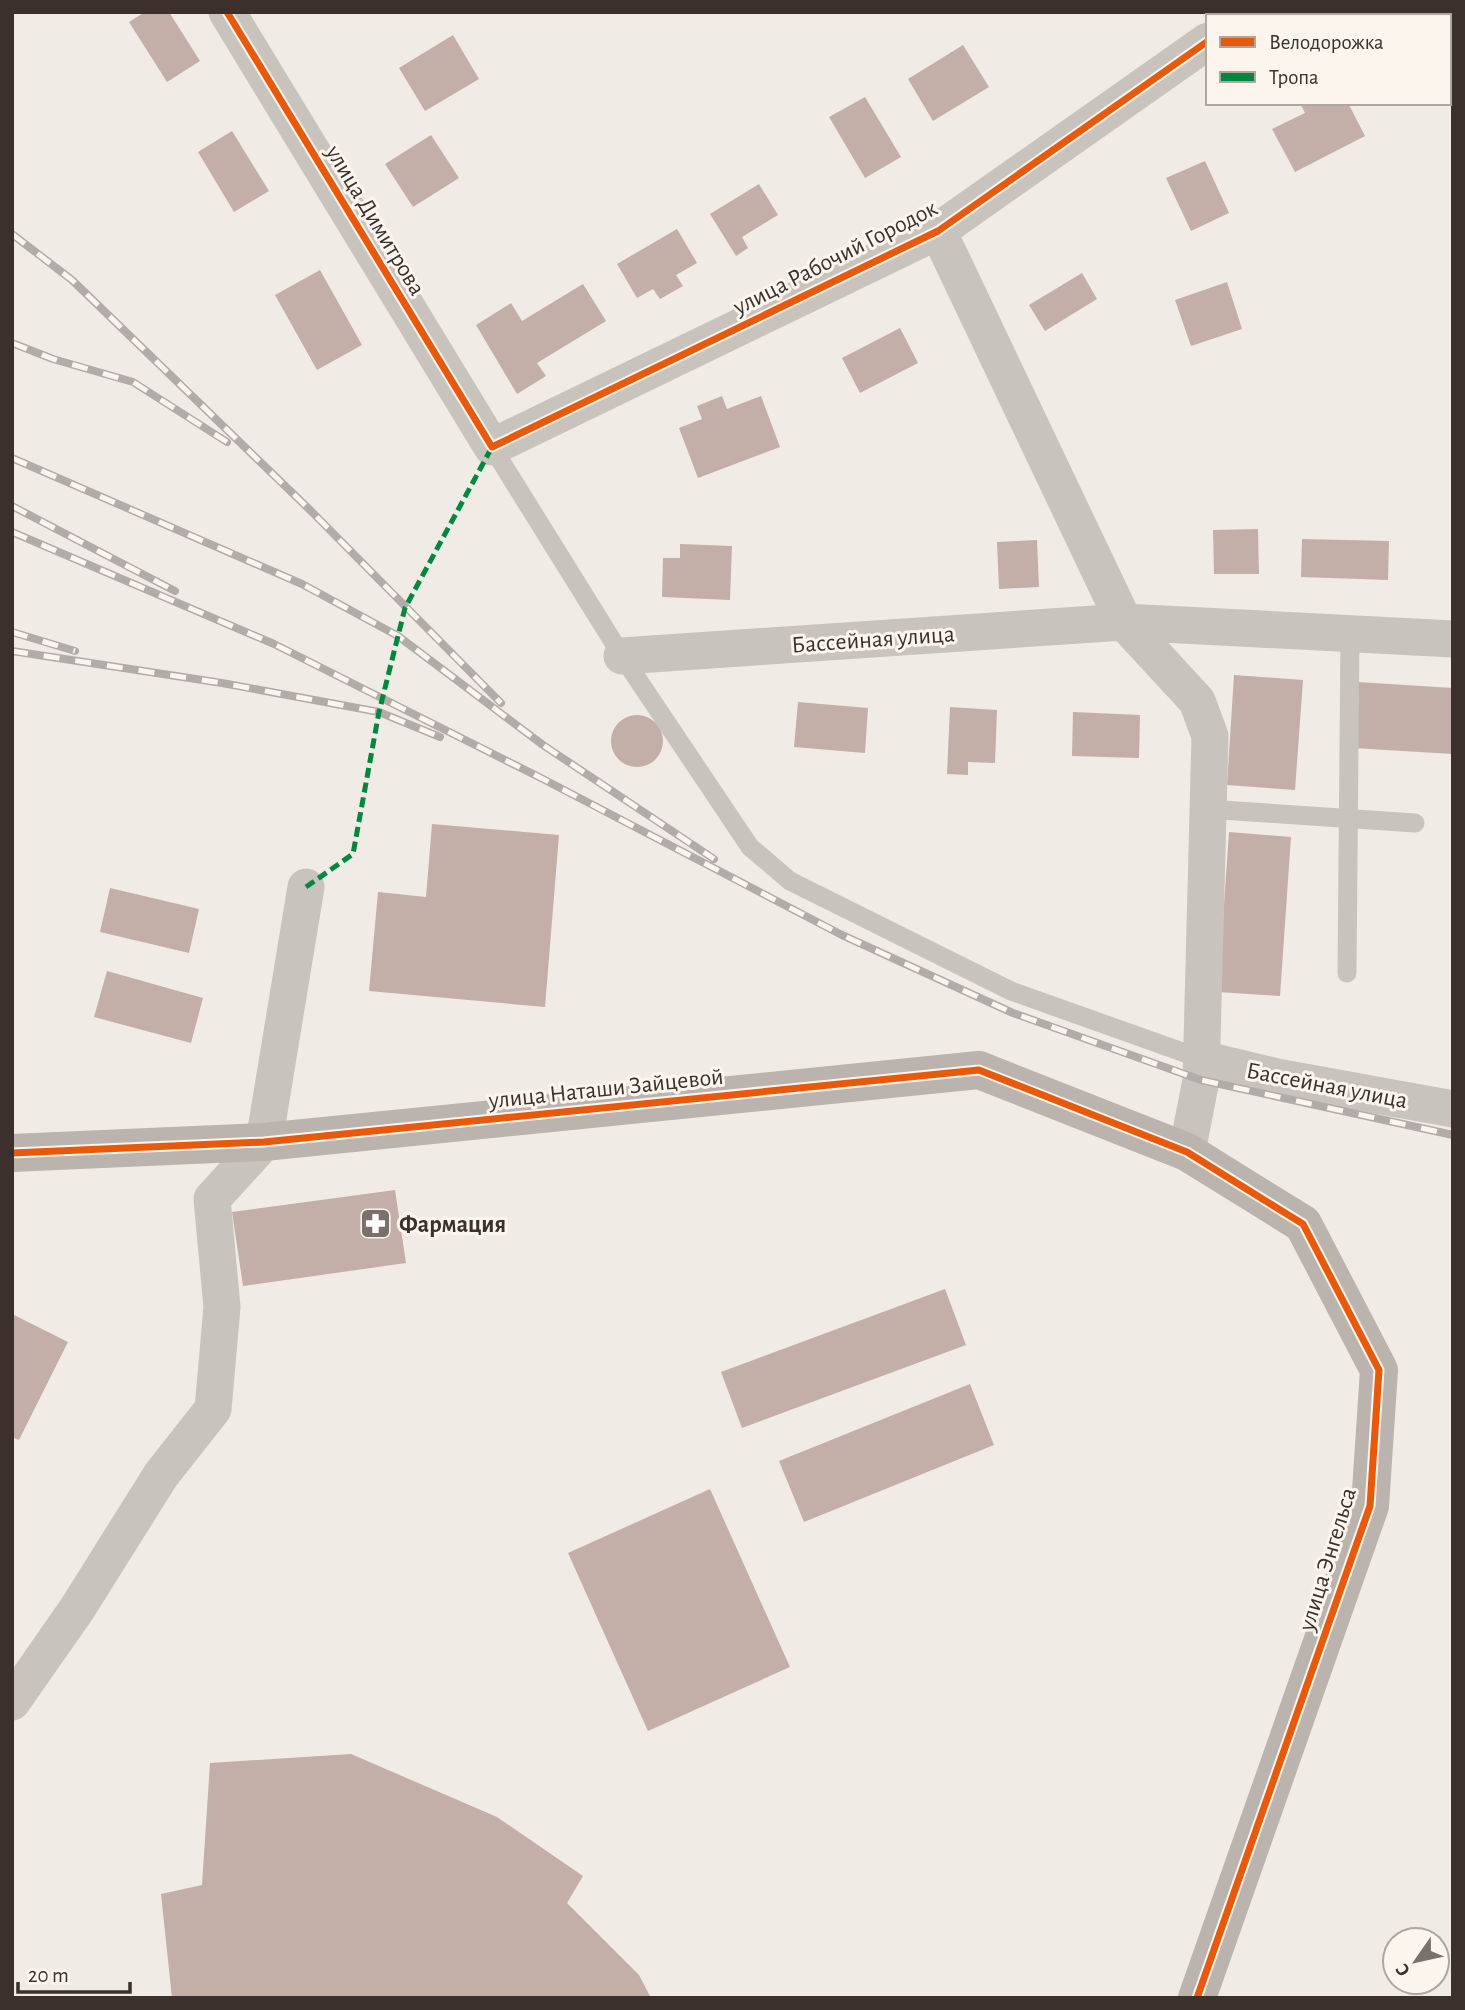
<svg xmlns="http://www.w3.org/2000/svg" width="1465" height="2010" font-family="'Alegreya Sans',sans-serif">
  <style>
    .building { fill: #c3afa7 }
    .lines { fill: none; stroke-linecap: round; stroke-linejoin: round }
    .lane { stroke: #c9c3be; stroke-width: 19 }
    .street { stroke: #c9c3be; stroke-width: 37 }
    .secondary { stroke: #bab3ae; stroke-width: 38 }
    .rail-casing { stroke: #b1aca8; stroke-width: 8 }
    .rail { stroke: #fbf5ee; stroke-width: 5; stroke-dasharray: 16; stroke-linecap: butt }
    .quiet { stroke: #00873e; stroke-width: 5; stroke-dasharray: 10 5; stroke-linecap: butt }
    .cycleway-casing { stroke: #fbf5ee; stroke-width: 11 }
    .cycleway { stroke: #e8590c; stroke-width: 7 }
    .labels { text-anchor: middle; stroke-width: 6; stroke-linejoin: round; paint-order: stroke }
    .street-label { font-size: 24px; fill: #3b302b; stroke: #fbf5ee }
    .poi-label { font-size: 24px; font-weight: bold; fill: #3b302b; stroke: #fbf5ee; text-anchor: start }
  </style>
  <rect width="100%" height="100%" fill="#f0ebe5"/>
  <path class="building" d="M145,12H169L200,61L167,82L129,22Z
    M453,35L479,79L425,111L399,68Z
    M963,45L989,87L933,121L908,79Z
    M865,97L901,157L865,178L829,117Z
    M1300,103H1348L1365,136L1295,172L1272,129L1305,113Z
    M232,131L269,191L234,212L198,152Z
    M431,135L459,178L413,207L385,164Z
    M1205,161L1229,213L1191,231L1166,178Z
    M759,184L778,215L742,237L748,248L736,256L710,214Z
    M677,229L697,263L676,275L683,286L660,299L653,289L637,298L617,264Z
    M320,270L362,345L317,370L275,295Z
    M1082,273L1097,299L1045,331L1029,305Z
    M1227,282L1242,329L1191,346L1175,300Z
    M583,284L606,321L537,363L546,376L517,394L476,325L511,303L522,321Z
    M900,328L918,363L860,393L842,358Z
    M722,396L727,409L761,396L780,447L698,478L679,428L702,419L697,406Z
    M1258,529L1259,574H1214L1213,530Z
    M1302,539L1389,541L1388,580L1301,577Z
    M1037,540L1039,587L999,589L997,542Z
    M680,544L732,546L730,600L662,597L663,558H680Z
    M1234,675L1303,680L1295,790L1227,785Z
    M1357,682L1453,688V754L1353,748Z
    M798,702L868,708L865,753L794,747Z
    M950,707L997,710L995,763L968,762V775L947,774Z
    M1073,712L1140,715L1139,758L1072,756Z
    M611 741a26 26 0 1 1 52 0a26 26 0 1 1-52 0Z
    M432,824L559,835L545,1007L369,991L378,892L426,897Z
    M1229,832L1291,837L1280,996L1218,992Z
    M110,888L199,909L189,953L100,932Z
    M107,971L203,998L191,1043L94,1017Z
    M395,1190L406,1263L243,1286L232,1212Z
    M945,1289L966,1345L742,1428L721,1372Z
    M12,1314L68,1342L19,1440L12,1437Z
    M970,1384L994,1445L804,1522L779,1461Z
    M710,1489L790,1667L648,1731L568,1553Z
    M351,1754L497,1817L583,1876L567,1903L639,1975L651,1998H172L161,1894L202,1885L210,1763Z"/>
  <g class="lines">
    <path class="lane" d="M492,447L622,656L750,847L790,881L1011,991L1202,1059
      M1207,809L1415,823
      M1347,973L1350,633"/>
    <path class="street" d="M227,12L492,447L938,231L1208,41
      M1243,16L1248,12
      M938,231L1124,622L1197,701L1210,736L1201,1080L1187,1152
      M622,656L1124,622L1453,639
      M1202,1059L1277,1077L1453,1109
      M12,1702L77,1609L161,1475L213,1409L222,1307L212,1199L264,1142L306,887"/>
    <path class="secondary" d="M12,1153L264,1142L979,1070L1187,1152L1303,1224L1379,1370L1370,1506L1197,1998"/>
    <defs>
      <path id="rail" d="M12,234L72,280L311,511L501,703
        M12,343L53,359L133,382L227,442
        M12,458L302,584L398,636L543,745L714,859
        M12,506L175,591
        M12,532L274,644L543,779L842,935L1013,1013L1201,1080L1453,1135
        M12,632L75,651
        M12,651L222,683L379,712L440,737"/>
    </defs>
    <use href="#rail" class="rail-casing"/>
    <use href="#rail" class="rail"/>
    <path class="quiet" d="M306,887L353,854L379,712L405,608L492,447"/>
    <defs>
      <path id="cycleway" d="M227,12L492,447L938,231L1208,41
        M12,1153L264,1142L979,1070L1187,1152L1303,1224L1379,1370L1370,1506L1197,1998"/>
    </defs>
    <use href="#cycleway" class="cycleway-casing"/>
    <use href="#cycleway" class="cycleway"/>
  </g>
  <defs>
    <symbol id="pharmacy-square" viewBox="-11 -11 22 22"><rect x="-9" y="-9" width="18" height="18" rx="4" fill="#7a716c" stroke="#fbf5ee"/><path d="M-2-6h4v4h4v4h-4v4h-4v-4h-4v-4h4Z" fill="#fff"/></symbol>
  </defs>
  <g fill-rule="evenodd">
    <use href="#pharmacy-square" x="358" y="1206" width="35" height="35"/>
  </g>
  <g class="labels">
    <g class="street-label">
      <text transform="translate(376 220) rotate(59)" y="8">улица Димитрова</text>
      <text transform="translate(835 257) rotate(-27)" y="8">улица Рабочий Городок</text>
      <text transform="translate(873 639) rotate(-4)" y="8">Бассейная улица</text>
      <text transform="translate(1327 1085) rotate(11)" y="8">Бассейная улица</text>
      <text transform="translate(606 1088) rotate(-6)" y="8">улица Наташи Зайцевой</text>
      <text transform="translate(1327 1559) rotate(-73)" y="8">улица Энгельса</text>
    </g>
    <g class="poi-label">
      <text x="399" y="1232">Фармация</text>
    </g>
  </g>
  <rect width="1465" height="2010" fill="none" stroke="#3b302b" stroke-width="28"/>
  <rect x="1206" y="14" width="245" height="91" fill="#fbf5ee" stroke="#aea6a0" stroke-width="2"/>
  <rect x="1220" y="37" width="35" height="10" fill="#e8590c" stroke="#aea6a0" stroke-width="2"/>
  <text x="1269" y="49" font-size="21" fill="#3b302b">Велодорожка</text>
  <rect x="1220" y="72" width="35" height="10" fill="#00873e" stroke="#aea6a0" stroke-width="2"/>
  <text x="1269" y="84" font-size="21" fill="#3b302b">Тропа</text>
  <g transform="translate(1416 1961) rotate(236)"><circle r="33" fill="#fbf5ee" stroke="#aea6a0" stroke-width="2"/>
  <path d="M0-5L12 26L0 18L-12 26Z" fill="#7a716c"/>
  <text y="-10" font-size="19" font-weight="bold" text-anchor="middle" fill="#3b302b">С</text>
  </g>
  <path d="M18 1982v10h112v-10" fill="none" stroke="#3b302b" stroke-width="3.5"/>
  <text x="28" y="1982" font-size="21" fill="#3b302b" stroke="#fbf5ee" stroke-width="5" paint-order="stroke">20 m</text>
</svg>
